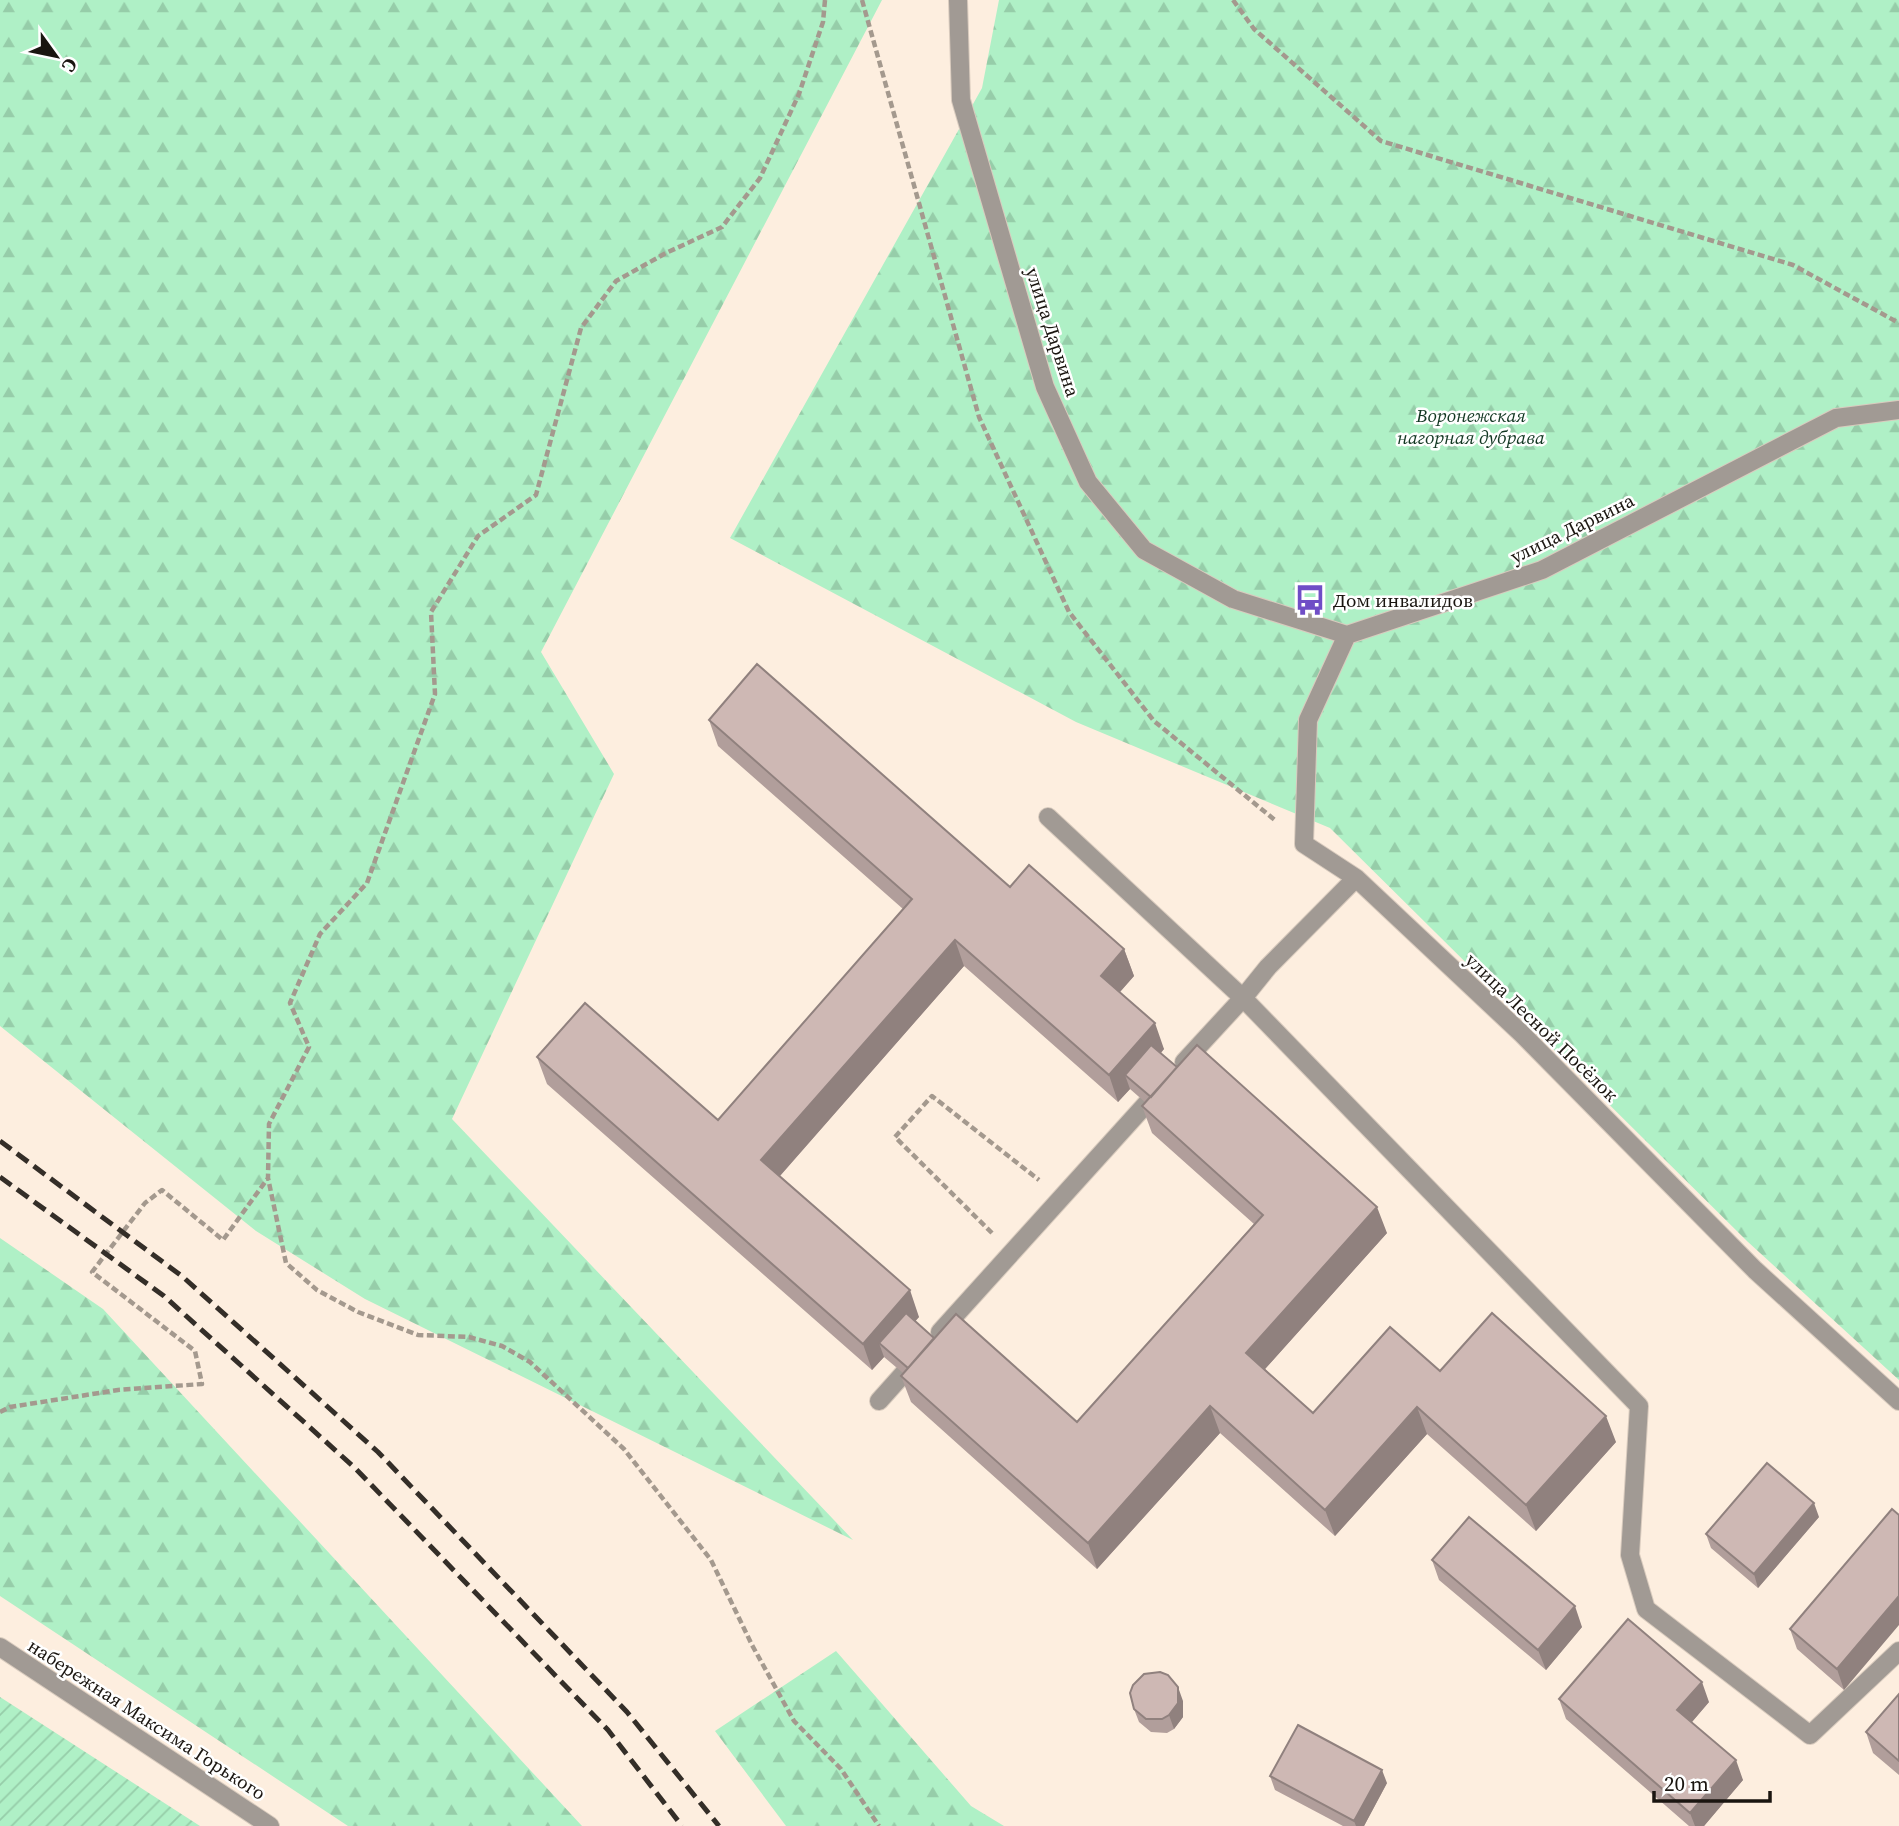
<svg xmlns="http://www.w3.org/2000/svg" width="1899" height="1826" font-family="'Source Serif 4',serif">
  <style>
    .forest { fill: url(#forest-firs) }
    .garden { fill: url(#garden-furrows) }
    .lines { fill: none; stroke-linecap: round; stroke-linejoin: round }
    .minor-casing { stroke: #d9cbbe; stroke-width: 20 }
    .path { stroke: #a4998e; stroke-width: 4.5; stroke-dasharray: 7 3.5; stroke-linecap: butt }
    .minor { stroke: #a19a94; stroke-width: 18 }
    .rail { stroke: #342e28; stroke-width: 5; stroke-dasharray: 14 7; stroke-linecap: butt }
    .wall { fill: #b19e9b; fill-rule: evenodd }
    .shaded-wall { fill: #90817e }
    .building { fill: #ceb8b4; stroke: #90817e; stroke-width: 2 }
    .labels { text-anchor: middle; stroke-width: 5; stroke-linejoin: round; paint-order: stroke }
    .street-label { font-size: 19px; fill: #1a1510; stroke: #fff }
    .park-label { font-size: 19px; font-style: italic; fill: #123722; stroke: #fff }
    .poi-label { font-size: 19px; fill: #1a1510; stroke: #fff; text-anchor: start }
  </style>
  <defs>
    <pattern id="forest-firs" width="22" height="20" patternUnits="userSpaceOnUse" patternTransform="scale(1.75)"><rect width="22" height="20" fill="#aff0c6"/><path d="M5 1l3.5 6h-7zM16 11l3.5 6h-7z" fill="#96cda9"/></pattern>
    <pattern id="garden-furrows" width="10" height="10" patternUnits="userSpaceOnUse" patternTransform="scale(1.75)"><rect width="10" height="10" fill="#aff0c6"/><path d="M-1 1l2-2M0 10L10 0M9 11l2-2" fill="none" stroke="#96cda9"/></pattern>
  </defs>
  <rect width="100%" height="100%" fill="#fdeedf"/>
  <path class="forest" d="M0,0H882L541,652L614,774L452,1119L853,1540L365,1299L256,1231L0,1026Z
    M999,0H1899V1380L1748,1242L1330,828L1076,722L730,538L982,88Z
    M0,1238L103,1309L582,1826H348L0,1596Z
    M836,1651L971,1806L1004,1826H786L715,1731Z"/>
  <path class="garden" d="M0,1697L200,1826H0Z"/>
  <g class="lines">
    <defs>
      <path id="minor" d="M958,0L961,100L1045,387L1088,482L1144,550L1233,599L1347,635L1542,570L1836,418L1899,410
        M1347,635L1308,720L1304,844L1356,878L1522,1034L1755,1270L1899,1401
        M1048,817L1243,998L1639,1406L1630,1555L1646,1609L1810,1735L1899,1651
        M1184,1062L1243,998L1268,967L1356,878
        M940,1332L1147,1103
        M879,1401L904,1373
        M0,1647L270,1826"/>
    </defs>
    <use href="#minor" class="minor-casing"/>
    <path class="path" d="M825,0L823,22L799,94L760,178L722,227L666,253L616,281L581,328L536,495L478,536L431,612L435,694L367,883L320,934L290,1003L309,1047L269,1124L268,1178L286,1263L317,1290L358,1312L418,1335L469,1337L502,1346L530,1362L624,1449L711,1560L752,1645L794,1721L841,1769L879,1826
      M862,0L979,417L1069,612L1154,721L1276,821
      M1233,0L1254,29L1381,141L1793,265L1899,323
      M992,1233L895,1137L932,1096L1039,1180
      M0,1412L10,1407L118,1390L202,1384L195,1351L92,1272L145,1203L162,1190L223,1240L268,1178"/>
    <use href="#minor" class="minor"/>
    <path class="rail" d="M0,1141L183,1277L378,1452L627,1712L719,1826
      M0,1177L164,1296L355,1468L608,1730L682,1826"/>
  </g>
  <path class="wall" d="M709,720L1124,949L1134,976L1120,992L1164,1049L1161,1053L1177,1067L1387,1233L1265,1369L1313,1413L1440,1371L1616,1442L1536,1531L1427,1434L1335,1536L1220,1433L1097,1569L911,1402L901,1376L903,1373L884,1357L872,1370L547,1084L537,1057L718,1120L903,909L718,746ZM964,966L1118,1102L1130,1089L1146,1103L1142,1106L1152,1133L1254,1224L1077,1422L934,1338L915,1321L919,1317L780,1176Z
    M1892,1509L1844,1690L1797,1649L1790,1629Z
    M1819,1517L1758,1588L1711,1548L1706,1534Z
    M1432,1560L1582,1627L1546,1670L1439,1580Z
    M1899,1694V1775L1873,1753L1866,1732Z
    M1559,1699L1709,1702L1692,1722L1743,1780L1704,1826H1689L1566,1719Z
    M1183,1701V1717L1174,1729L1167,1733L1151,1732L1139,1722L1134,1709Z
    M1270,1776L1387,1783L1364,1826H1343L1275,1790Z"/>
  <path class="shaded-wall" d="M955,940L964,966L771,1186L761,1160Z
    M1124,949L1134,976L1111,1002L1101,976Z
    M1155,1023L1164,1049L1134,1083L1125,1075L1130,1089L1118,1102L1109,1075Z
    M1377,1207L1387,1233L1256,1379L1246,1353Z
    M910,1290L919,1317L889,1351L879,1343L884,1357L872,1370L863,1344Z
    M1210,1406L1220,1433L1097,1569L1088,1543Z
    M1417,1407L1427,1434L1335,1536L1325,1510Z
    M1606,1416L1616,1442L1536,1531L1526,1505Z
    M1814,1503L1819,1517L1758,1588L1754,1574Z
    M1899,1596V1625L1844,1690L1837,1669Z
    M1575,1606L1582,1627L1546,1670L1538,1650Z
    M1702,1682L1709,1702L1685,1730L1677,1710Z
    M1178,1687L1183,1701V1717L1174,1729L1169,1715Z
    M1736,1760L1743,1780L1704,1826H1695L1690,1813Z
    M1382,1770L1387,1783L1364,1826H1356L1354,1821Z"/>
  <path class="building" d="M757,664L1010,887L1029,865L1124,949L1101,976L1155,1023L1109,1075L955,940L761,1160L910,1290L863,1344L537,1057L585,1003L718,1120L912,899L709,720Z
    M1151,1045L1177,1067L1151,1097L1125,1075Z
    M1197,1045L1377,1207L1246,1353L1313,1413L1390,1327L1440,1371L1492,1313L1606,1416L1526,1505L1417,1407L1325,1510L1210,1406L1088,1543L901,1376L956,1314L1077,1422L1263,1215L1142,1106Z
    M906,1313L934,1338L908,1368L879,1343Z
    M1767,1463L1814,1503L1754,1574L1706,1534Z
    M1892,1509L1899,1515V1596L1837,1669L1790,1629Z
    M1469,1517L1575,1606L1538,1650L1432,1560Z
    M1628,1619L1702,1682L1677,1710L1736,1760L1690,1813L1559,1699Z
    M1160,1672L1168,1675L1178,1687V1703L1169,1715L1162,1719H1146L1134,1709L1130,1693L1133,1685L1144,1674Z
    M1899,1694V1761L1866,1732Z
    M1298,1725L1382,1770L1354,1821L1270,1776Z"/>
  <defs>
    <symbol id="bus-bare" viewBox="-9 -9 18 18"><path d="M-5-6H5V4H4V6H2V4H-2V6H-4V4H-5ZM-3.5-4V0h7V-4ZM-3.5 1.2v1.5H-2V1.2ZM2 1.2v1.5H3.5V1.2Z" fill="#6f4dc6" stroke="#fff" stroke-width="2.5" paint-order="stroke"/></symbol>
  </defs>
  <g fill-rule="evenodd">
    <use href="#bus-bare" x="1288" y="578" width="44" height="44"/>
  </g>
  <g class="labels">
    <g class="street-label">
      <text transform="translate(1053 332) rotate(72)" y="7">улица Дарвина</text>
      <text transform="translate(1572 528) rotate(-26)" y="7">улица Дарвина</text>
      <text transform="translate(1542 1027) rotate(44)" y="7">улица Лесной Посёлок</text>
      <text transform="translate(147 1719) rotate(33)" y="7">набережная Максима Горького</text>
    </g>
    <g class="park-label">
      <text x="1471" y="422">Воронежская<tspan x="1471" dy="22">нагорная дубрава</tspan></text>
    </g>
    <g class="poi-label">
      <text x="1333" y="607">Дом инвалидов</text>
    </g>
  </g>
  <g transform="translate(56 56) rotate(123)" stroke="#ffffff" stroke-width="5" paint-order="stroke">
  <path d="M0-5L12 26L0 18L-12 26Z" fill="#1a1510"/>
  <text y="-10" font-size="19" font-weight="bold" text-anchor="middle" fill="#1a1510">С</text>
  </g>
  <path d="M1654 1791v10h116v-10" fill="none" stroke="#1a1510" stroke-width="3.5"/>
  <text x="1664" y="1791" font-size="21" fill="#1a1510" stroke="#ffffff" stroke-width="5" paint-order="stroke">20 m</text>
</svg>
